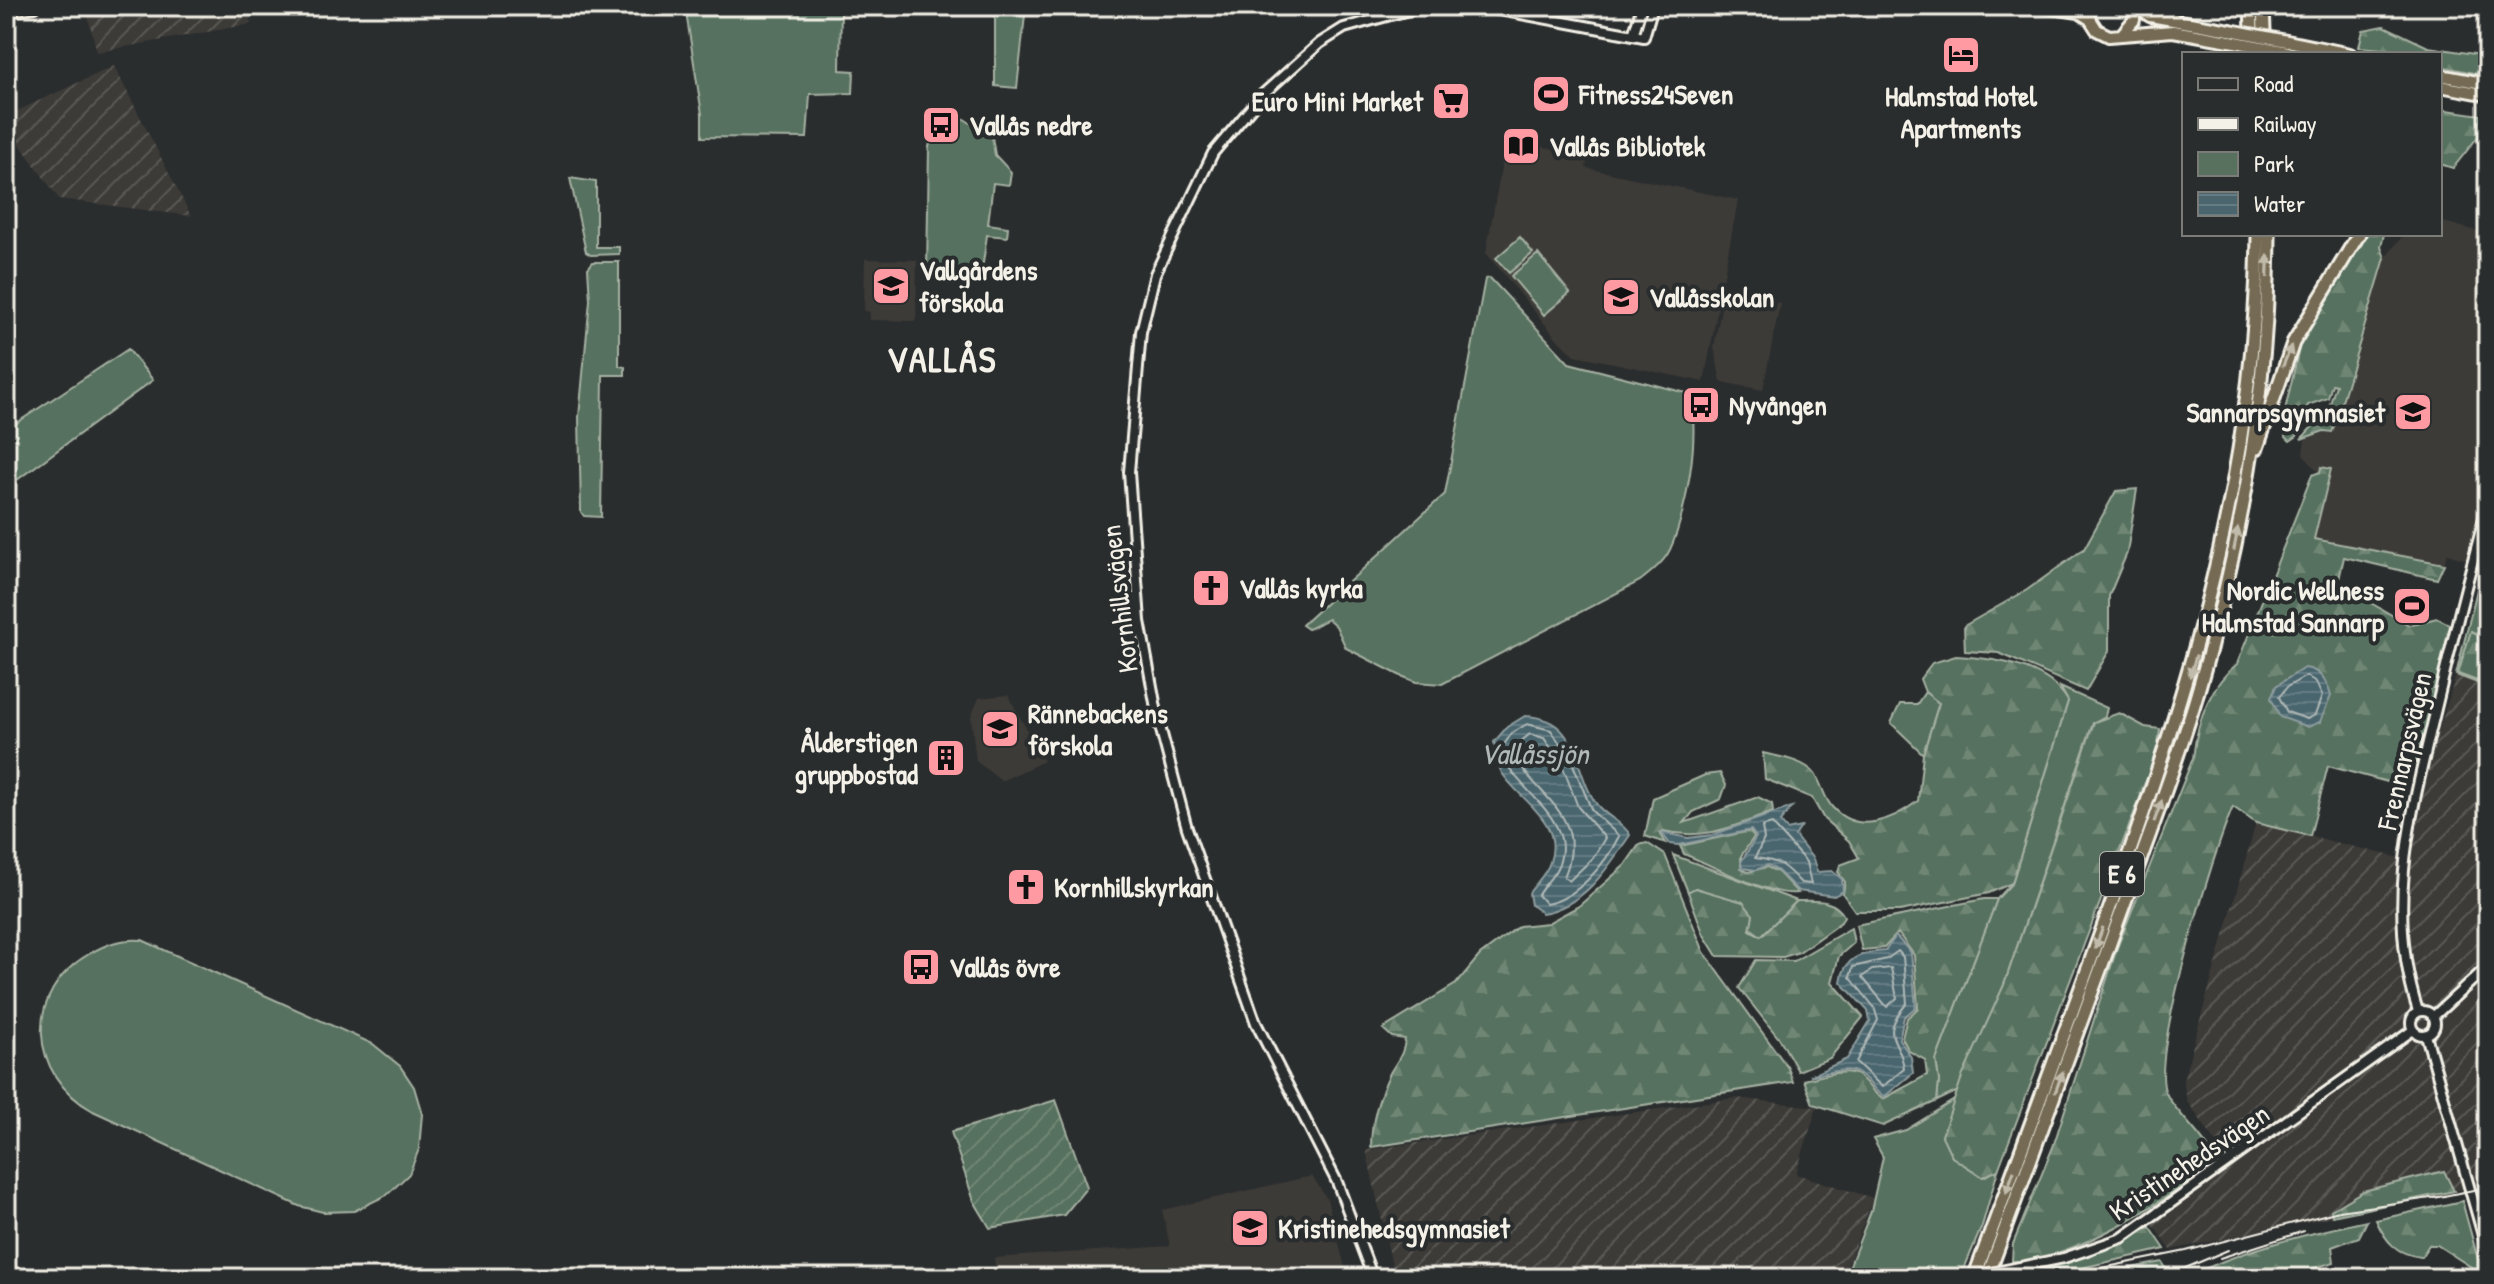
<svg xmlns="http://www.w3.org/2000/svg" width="2494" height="1284" font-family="'Patrick Hand',sans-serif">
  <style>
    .built { fill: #3c3b37 }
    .industrial { fill: url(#industrial-furrows) }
    .green { fill: #57715e; stroke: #a6b1a3; stroke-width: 2 }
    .forest { fill: url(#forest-firs); stroke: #a6b1a3; stroke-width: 2 }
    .garden { fill: url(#garden-furrows); stroke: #a6b1a3; stroke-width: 2 }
    .water { fill: url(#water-rules); stroke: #8e9d9f; stroke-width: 2 }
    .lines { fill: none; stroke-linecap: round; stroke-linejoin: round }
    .shore { stroke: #b0b9b7; stroke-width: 2 }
    .tertiary-casing { stroke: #f4f1e8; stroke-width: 14 }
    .trunk-casing { stroke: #f4f1e8; stroke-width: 16 }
    .motorway-casing { stroke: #f4f1e8; stroke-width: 17 }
    .tertiary { stroke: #2a2d2e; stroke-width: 8 }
    .trunk { stroke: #756b52; stroke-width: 10 }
    .motorway { stroke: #756b52; stroke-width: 11 }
    .rail { stroke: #f4f1e8; stroke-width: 2 }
    .tertiary-bridge-casing { stroke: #f4f1e8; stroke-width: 14; stroke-linecap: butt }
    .trunk-bridge-casing { stroke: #f4f1e8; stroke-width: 16; stroke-linecap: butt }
    .tertiary-bridge { stroke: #2a2d2e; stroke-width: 8 }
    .trunk-bridge { stroke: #756b52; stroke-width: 10 }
    .oneway { fill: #c1bbac }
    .labels { text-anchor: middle; stroke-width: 8; stroke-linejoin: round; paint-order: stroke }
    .shield { fill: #2a2d2e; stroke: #b7b6b0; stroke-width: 2 }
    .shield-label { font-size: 26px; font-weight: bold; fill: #f4f1e8 }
    .poi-label { font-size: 28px; font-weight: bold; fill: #f4f1e8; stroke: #2a2d2e; text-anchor: start }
    .street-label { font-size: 28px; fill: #f4f1e8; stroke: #2a2d2e }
    .water-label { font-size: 30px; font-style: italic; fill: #b0b9b7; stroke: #2a2d2e }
    .district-label { font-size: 36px; font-weight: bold; letter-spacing: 2px; fill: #f4f1e8; stroke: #2a2d2e }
  </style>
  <defs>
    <pattern id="industrial-furrows" width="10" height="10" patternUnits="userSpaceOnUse" patternTransform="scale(2)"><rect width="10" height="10" fill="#3c3b37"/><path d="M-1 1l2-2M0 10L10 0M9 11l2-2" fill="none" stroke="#595854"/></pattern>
    <pattern id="forest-firs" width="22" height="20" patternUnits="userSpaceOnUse" patternTransform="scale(2)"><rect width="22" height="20" fill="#57715e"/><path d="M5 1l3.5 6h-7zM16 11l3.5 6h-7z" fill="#708675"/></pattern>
    <pattern id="garden-furrows" width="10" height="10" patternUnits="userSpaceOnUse" patternTransform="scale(2)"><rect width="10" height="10" fill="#57715e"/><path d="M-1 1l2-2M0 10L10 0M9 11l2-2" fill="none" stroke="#708675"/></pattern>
    <pattern id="water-rules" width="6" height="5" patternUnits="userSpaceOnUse" patternTransform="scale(2)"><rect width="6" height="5" fill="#4a656e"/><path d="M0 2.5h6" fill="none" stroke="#657c83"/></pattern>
  </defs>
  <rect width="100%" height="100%" fill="#2a2d2e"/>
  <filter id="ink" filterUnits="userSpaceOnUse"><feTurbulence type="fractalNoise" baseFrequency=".0125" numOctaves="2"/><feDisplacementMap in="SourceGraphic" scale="16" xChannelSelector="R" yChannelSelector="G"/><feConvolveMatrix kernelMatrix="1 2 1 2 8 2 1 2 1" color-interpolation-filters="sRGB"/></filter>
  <g filter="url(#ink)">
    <path class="built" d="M1506,140L1588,156L1586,168L1738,200L1704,382L1575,355L1559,341L1486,253Z
      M2440,221L2488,234V480L2467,560L2447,554L2444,564L2313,539L2331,469L2318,472L2303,454L2305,440L2314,434L2331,432L2385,258L2404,234H2440Z
      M865,259L917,260L916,321L870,320V312L864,311Z
      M1724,292L1780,303L1763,390L1721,382L1714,347Z
      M1008,695L1044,761L1001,781L976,761L971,717L979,698Z
      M1312,1176L1327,1199L1348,1278H996L994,1258L1170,1246L1162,1210Z"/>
    <path class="industrial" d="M85,6H247L251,24L97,52Z
      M114,66L191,216L59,199L6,125V116Z
      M2456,675L2488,687V1184L2171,1250L2152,1224L2232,1165L2187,1101L2183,1080L2256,823L2408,860L2434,746Z
      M1736,1098L1817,1107L1796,1174L1873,1198L1843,1278H1395L1366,1150Z"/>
    <path class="green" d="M685,6H841L840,70L854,71L853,93L810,94L807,138L702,137V114Z
      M995,6H1026L1017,88L995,86Z
      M958,115L992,137L995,155L1011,172L1009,185L993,183L988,224L1008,227L1007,237L987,235L981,277L927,270L929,147L931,140Z
      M570,178L596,182V247H619V254L591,255L586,252Z
      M1520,237L1533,253L1509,273L1496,258Z
      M1538,254L1570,293L1544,315L1511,276Z
      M593,262H619V366L625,367V375H603L601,517L584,516L581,512L579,417L590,300L588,268Z
      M1490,278L1569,363L1686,393C1705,419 1684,528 1667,555C1660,566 1650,573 1640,581L1442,684L1416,682L1399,675L1346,648L1336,626L1328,619L1308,629L1302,625L1445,494L1485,279Z
      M128,349L153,380L6,488V430Z
      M2488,545V687L2456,675Z
      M2060,687L2107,708L2105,716L2093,723L2004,985L1958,1091L1937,1101L1939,1081L1936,1060L1997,899L2012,883L2068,701Z
      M1925,692L1939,703L1923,754L1891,723L1900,704H1917Z
      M1673,855L1797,901L1761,936L1696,888L1688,892Z
      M142,940L373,1044L400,1066L414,1087L422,1114L419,1149L409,1174L387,1195L354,1211L323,1212L299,1206L93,1111C28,1075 23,992 89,954C106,944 122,938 142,940Z
      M1956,1099L1942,1136L1983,1176L1998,1170L1982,1226L1964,1269L1913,1278H1845L1871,1211L1883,1157L1873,1139L1906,1130Z"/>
    <path class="forest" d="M2384,26L2428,47L2488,56V76L2440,66V54L2359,47L2363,30Z
      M2440,109L2488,116V124L2453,168L2440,164Z
      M2365,234H2384L2381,247L2385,258L2336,421L2332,432L2324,431L2301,439L2328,410L2336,385L2332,384L2328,398L2308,405L2297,436L2290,441L2285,436L2283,419L2301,340Z
      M2321,467L2331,469L2314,539L2444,564L2437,579L2344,557L2338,584L2409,625L2437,618L2453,626L2417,759L2399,785L2328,766L2310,836L2256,823L2233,807C2214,850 2149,1058 2166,1093C2174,1111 2202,1134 2214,1157L2211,1164C2170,1200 2067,1263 2012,1261L2013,1244L2053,1147L2117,948L2193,758C2197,723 2208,687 2237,664L2312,475L2320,472Z
      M2137,489L2127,553L2109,596V651L2086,691L1999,653L1965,651L1964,626L2027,590L2084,549L2116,491Z
      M2471,631L2488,639V685L2458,674Z
      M1956,656C1994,658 2048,666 2068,701L2012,883L1989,893L1900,911H1855L1843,894L1845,882L1838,872L1840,865L1859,858L1849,841L1824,819L1812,798L1765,779L1763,753C1779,757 1804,760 1815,774C1822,784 1824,799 1833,808C1858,835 1893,820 1918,801L1923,754L1939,703L1925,692L1920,679L1932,663Z
      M2119,713L2145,727L2160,729L2157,753L1998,1170L1983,1177L1952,1157L1942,1136L1962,1077L2004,985L2094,722Z
      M1720,773L1726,785L1721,799L1693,812L1684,823L1758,797L1772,804L1773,812C1734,826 1706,841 1663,831L1660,833L1666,843L1645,836L1653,798L1705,775Z
      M1750,831L1754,837L1741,856V868L1748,872L1767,867L1778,872L1798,893C1770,897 1712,865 1684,854L1680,846Z
      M1647,843L1665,855L1704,952L1788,1068L1793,1082L1371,1147C1371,1121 1379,1096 1390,1073C1397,1060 1404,1055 1405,1039L1392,1037L1383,1029L1456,984L1480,955L1519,926L1548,923L1579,906L1625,865L1639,845Z
      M1695,888L1743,902L1753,915L1750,930L1761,936L1797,901C1815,901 1834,898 1844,916L1841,922L1799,952L1783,957L1717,956L1704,935L1688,892Z
      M1984,899H1997L1936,1060L1939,1081L1937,1101L1883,1126L1813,1104L1804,1080C1819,1077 1848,1066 1860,1077C1870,1085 1872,1093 1883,1099L1927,1075L1925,1060L1909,1051L1902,1038L1907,1018L1918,1008L1914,955L1898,933L1884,948L1862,950L1856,925Z
      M1851,928L1854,943L1839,956L1832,982L1863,1017L1830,1058L1798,1071L1781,1041L1739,988L1756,960L1794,961Z
      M2444,1171L2454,1191L2332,1216L2331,1210L2363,1191Z
      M2462,1201L2482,1274L2437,1245H2429L2421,1257C2396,1254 2386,1242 2376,1220Z
      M2367,1221L2359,1237L2332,1247L2334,1262L2314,1268V1278H2186C2242,1249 2306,1234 2367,1221Z
      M2150,1227L2165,1249L2037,1278H2003L2107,1249Z
      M2162,1262L2166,1268L2155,1278H2079Z"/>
    <path class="garden" d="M1056,1100L1087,1187L1064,1215L990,1228L974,1201L951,1132Z"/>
    <path class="water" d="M2304,668C2320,669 2327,681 2331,696L2320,722L2308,727L2280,717L2271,698L2276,686Z
      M1525,716C1582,718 1572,772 1598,806C1607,817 1624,823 1630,835C1608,868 1584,906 1542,913L1531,905L1529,893C1536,883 1547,873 1550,862C1564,821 1520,801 1502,773C1497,765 1496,751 1494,742L1507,727Z
      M1792,807L1780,822L1787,830L1801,827L1795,836L1813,859L1817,872L1832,871L1842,879L1843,891L1834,896L1798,891L1778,871L1768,865L1756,870L1742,868L1741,862L1756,837L1751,830L1679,845L1670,844L1661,832L1688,838L1712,835Z
      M1896,936L1911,953L1916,1007L1904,1017L1899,1039L1911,1057L1913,1073L1884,1097C1873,1091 1871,1082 1861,1075C1848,1065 1824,1074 1810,1076L1847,1059L1870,1021L1868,1011L1841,982C1844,957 1861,953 1885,951Z"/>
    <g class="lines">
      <path class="shore" d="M2306,676L2316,682L2322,696L2315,715L2307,719L2287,712L2279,697L2287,687Z
        M1527,724L1551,730L1572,762L1592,811L1619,836C1606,863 1577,899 1546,904L1538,895C1543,886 1551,879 1556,870C1579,828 1530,798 1510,769C1506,763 1505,753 1503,746L1512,733Z
        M1530,734L1544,738L1563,767L1578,807L1605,838L1593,858L1569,881L1564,877C1594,807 1517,790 1515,746Z
        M1772,824L1806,862L1811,884L1801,883C1783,864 1780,861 1755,858L1764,839L1762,827Z
        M1898,951L1903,957L1907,1003C1877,1039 1901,1037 1904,1069L1882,1087L1856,1062L1878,1020L1874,1007L1850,977L1853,967L1887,959Z
        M1891,968L1897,998L1887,1007L1862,977L1872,970Z"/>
      <defs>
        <path id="tertiary" d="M1478,6L1644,37L1653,6
          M1633,35L1642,6
          M2411 1023a12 12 0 1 1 24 0a12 12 0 1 1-24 0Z
          M2418,1011C2385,909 2410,818 2434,717C2451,645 2469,574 2488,503
          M2434,1016L2488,966
          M2426,1035L2488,1253
          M2015,1268L2064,1258L2122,1238L2413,1030
          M1373,1278L1337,1182L1256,1023L1187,828L1158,719L1140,621L1129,472L1141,332L1155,274L1213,153L1262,95L1320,43L1344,28L1423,6"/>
        <path id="trunk" d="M2039,6L2079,12L2090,19L2097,30L2109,36L2173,31L2230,41
          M2135,6L2150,16L2230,30
          M6,11L35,6
          M2123,33L2134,20V6
          M2287,41L2350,54
          M2440,75L2488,84
          M2440,86L2488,95"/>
        <path id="motorway" d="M2152,6L2174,19
          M2251,6L2253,54
          M2263,6L2265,54
          M2257,448L2293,343L2359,234
          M1974,1278C2015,1168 2055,1059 2095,949C2182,710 2255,492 2258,234
          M1987,1278C2028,1166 2069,1055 2110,943C2139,862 2171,781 2196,698C2241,549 2268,390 2269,234"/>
      </defs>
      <use href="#tertiary" class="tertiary-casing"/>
      <use href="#trunk" class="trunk-casing"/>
      <use href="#motorway" class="motorway-casing"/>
      <use href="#tertiary" class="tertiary"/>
      <use href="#trunk" class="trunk"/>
      <use href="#motorway" class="motorway"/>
      <path class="rail" d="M2434,1198L2488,1187
        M2220,1258L2304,1231
        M2053,1278L2186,1251L2339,1211L2445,1196
        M2162,1278L2228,1250"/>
      <defs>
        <path id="tertiary-bridge" d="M1966,1278L2015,1268"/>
        <path id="trunk-bridge" d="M2230,30L2287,41
          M2230,41L2288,52"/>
      </defs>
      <use href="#tertiary-bridge" class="tertiary-bridge-casing"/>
      <use href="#trunk-bridge" class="trunk-bridge-casing"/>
      <use href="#tertiary-bridge" class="tertiary-bridge"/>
      <use href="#trunk-bridge" class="trunk-bridge"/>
    </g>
    <defs><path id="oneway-solid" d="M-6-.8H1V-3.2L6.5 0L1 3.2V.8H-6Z" transform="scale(2)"/></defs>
    <g class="oneway">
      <use href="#oneway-solid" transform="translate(2268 266) rotate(-88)"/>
      <use href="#oneway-solid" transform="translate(2287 356) rotate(-68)"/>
      <use href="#oneway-solid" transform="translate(2236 539) rotate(-79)"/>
      <use href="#oneway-solid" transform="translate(2193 666) rotate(106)"/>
      <use href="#oneway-solid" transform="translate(2158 811) rotate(-70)"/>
      <use href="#oneway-solid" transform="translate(2099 938) rotate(110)"/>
      <use href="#oneway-solid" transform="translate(2059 1082) rotate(-70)"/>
      <use href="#oneway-solid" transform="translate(2010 1182) rotate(110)"/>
    </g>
  </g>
  <defs>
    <symbol id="hotel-square" viewBox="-11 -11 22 22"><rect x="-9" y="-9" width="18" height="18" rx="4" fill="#ff9aa2" stroke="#2a2d2e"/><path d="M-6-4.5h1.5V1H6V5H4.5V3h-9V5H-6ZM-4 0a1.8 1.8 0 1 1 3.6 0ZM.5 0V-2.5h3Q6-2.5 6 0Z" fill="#111"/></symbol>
    <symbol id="stadium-square" viewBox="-11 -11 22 22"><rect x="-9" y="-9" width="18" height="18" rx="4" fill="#ff9aa2" stroke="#2a2d2e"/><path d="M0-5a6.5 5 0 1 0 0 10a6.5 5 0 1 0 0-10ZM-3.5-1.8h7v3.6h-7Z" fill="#111"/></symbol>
    <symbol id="supermarket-square" viewBox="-11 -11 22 22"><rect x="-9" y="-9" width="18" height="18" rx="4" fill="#ff9aa2" stroke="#2a2d2e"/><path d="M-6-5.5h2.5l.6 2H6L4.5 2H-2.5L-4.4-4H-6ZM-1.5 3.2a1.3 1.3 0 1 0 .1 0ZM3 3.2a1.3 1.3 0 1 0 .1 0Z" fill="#111"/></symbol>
    <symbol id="bus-square" viewBox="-11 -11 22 22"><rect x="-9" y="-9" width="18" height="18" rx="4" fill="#ff9aa2" stroke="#2a2d2e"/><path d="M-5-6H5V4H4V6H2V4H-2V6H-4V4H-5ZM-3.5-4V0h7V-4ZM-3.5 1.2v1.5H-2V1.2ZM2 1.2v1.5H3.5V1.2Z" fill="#111"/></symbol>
    <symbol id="library-square" viewBox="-11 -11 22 22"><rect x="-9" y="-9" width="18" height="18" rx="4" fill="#ff9aa2" stroke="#2a2d2e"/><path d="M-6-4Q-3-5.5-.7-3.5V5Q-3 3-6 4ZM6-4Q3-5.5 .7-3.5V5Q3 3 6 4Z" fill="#111"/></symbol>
    <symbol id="school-square" viewBox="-11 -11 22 22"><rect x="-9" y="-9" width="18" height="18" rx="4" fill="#ff9aa2" stroke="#2a2d2e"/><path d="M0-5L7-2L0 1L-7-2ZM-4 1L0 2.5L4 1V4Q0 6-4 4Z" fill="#111"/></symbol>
    <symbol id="church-square" viewBox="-11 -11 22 22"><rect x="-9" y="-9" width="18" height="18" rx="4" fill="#ff9aa2" stroke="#2a2d2e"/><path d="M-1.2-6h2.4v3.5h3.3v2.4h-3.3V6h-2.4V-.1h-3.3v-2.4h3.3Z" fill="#111"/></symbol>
    <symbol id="building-square" viewBox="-11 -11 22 22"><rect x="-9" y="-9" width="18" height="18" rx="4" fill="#ff9aa2" stroke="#2a2d2e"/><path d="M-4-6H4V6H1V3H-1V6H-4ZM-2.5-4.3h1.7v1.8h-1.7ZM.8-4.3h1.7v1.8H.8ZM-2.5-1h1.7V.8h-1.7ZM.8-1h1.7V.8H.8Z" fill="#111"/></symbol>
  </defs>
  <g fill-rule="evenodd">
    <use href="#hotel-square" x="1939" y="33" width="44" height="44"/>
    <use href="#stadium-square" x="1529" y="72" width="44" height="44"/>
    <use href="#supermarket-square" x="1429" y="79" width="44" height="44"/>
    <use href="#bus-square" x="919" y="103" width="44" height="44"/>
    <use href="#library-square" x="1499" y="124" width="44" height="44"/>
    <use href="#school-square" x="869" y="264" width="44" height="44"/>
    <use href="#school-square" x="1599" y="275" width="44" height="44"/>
    <use href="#bus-square" x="1679" y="383" width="44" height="44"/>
    <use href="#school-square" x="2391" y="390" width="44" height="44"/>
    <use href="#church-square" x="1189" y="566" width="44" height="44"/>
    <use href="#stadium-square" x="2390" y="584" width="44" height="44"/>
    <use href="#school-square" x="978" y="707" width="44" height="44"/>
    <use href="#building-square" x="924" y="736" width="44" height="44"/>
    <use href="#church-square" x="1004" y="865" width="44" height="44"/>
    <use href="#bus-square" x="899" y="945" width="44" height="44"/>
    <use href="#school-square" x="1228" y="1206" width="44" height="44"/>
  </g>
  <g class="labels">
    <rect class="shield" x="2100" y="852" width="44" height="44" rx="6"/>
    <g class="shield-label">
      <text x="2122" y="883">E 6</text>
    </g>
    <g class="poi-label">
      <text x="1579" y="104">Fitness24Seven</text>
      <text x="1961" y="106" text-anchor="middle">Halmstad Hotel<tspan x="1961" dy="32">Apartments</tspan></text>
      <text x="1423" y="111" text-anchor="end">Euro Mini Market</text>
      <text x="969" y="135">Vallås nedre</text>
      <text x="1549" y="156">Vallås Bibliotek</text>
      <text x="919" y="280">Vallgårdens<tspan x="919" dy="32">förskola</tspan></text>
      <text x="1649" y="307">Vallåsskolan</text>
      <text x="1729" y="415">Nyvången</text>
      <text x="2385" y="422" text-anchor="end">Sannarpsgymnasiet</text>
      <text x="1239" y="598">Vallås kyrka</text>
      <text x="2384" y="600" text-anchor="end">Nordic Wellness<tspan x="2384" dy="32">Halmstad Sannarp</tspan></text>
      <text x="1028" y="723">Rännebackens<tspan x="1028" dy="32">förskola</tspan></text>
      <text x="918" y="752" text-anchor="end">Ålderstigen<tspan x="918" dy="32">gruppbostad</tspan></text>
      <text x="1054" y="897">Kornhillskyrkan</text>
      <text x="949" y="977">Vallås övre</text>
      <text x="1278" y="1238">Kristinehedsgymnasiet</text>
    </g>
    <g class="street-label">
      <text transform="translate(1119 599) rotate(-97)" y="10">Kornhillsvägen</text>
      <text transform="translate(2404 751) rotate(-77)" y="10">Frennarpsvägen</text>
      <text transform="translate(2189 1162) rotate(-34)" y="10">Kristinehedsvägen</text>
    </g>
    <g class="water-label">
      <text x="1534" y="764">Vallåssjön</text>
    </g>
    <g class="district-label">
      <text x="942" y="372">VALLÅS</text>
    </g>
  </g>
  <rect width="2494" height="1284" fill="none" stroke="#2a2d2e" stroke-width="32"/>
  <rect x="16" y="16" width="2462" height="1252" fill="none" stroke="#f4f1e8" stroke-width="3" filter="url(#ink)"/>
  <rect x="2182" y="52" width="260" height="184" fill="#2a2d2e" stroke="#7b7b78" stroke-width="2"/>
  <rect x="2198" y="78" width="40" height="12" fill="#2a2d2e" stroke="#7b7b78" stroke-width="2"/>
  <text x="2254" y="92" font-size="24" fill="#f4f1e8">Road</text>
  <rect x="2198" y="118" width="40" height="12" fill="#f4f1e8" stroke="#7b7b78" stroke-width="2"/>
  <text x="2254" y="132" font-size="24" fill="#f4f1e8">Railway</text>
  <rect x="2198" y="152" width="40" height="24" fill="#57715e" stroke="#7b7b78" stroke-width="2"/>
  <text x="2254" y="172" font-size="24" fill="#f4f1e8">Park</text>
  <rect x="2198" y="192" width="40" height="24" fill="url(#water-rules)" stroke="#7b7b78" stroke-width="2"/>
  <text x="2254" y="212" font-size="24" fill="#f4f1e8">Water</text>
</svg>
